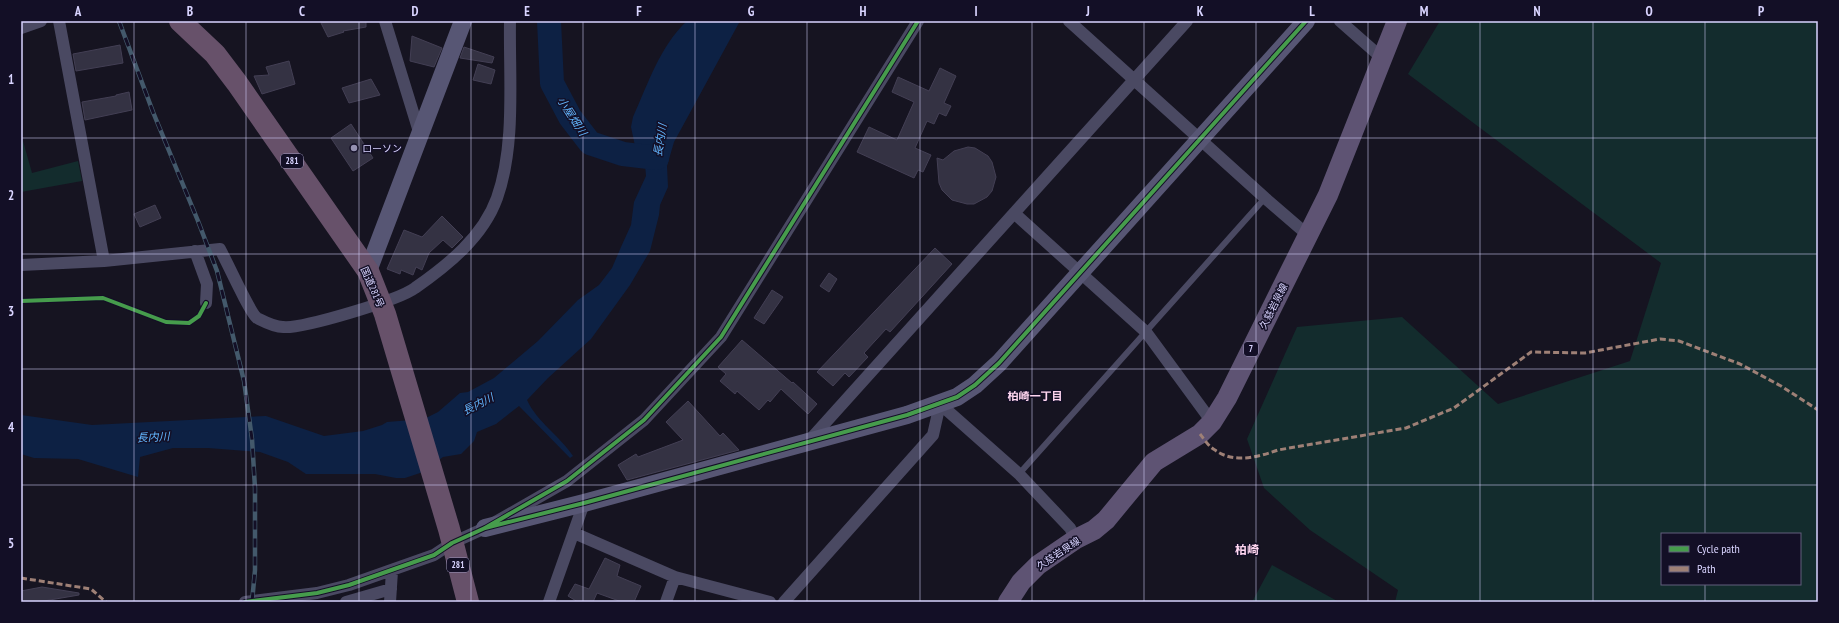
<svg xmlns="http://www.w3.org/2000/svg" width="1839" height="623" font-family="'PT Sans Narrow','Noto Sans JP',sans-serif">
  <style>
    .green { fill: #132c2d; fill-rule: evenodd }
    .water { fill: #0d2144 }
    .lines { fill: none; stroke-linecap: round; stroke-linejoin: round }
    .river { stroke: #0d2144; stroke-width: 24 }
    .building { fill: #343243; stroke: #433f54 }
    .lane { stroke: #4a4962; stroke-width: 6 }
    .street { stroke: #4a4962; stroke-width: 12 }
    .secondary { stroke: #575674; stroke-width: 18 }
    .primary { stroke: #5e5373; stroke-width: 20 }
    .highway { stroke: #67516a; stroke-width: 22 }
    .rail-casing { stroke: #43596b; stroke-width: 4.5 }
    .rail { stroke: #130f26; stroke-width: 3; stroke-dasharray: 9; stroke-linecap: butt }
    .quiet { stroke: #9e8076; stroke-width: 3; stroke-dasharray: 6 3; stroke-linecap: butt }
    .cycleway-casing { stroke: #130f26; stroke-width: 6 }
    .cycleway { stroke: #469c4c; stroke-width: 4 }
    .grid { fill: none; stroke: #d9d4ff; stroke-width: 1; stroke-opacity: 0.55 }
    .poi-dot { fill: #9591b1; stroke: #130f26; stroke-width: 1.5 }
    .labels { text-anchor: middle; stroke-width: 3; stroke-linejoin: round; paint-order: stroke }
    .shield { fill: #130f26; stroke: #9e99be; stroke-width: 1 }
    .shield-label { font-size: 9px; font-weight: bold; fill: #d9d4ff }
    .poi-label { font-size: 10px; fill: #d9d4ff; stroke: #130f26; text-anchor: start }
    .street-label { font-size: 10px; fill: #d9d4ff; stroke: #130f26 }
    .water-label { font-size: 11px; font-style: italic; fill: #62b6ff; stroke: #130f26 }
    .neighbourhood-label { font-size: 11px; font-weight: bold; fill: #ffd6f0; stroke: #130f26 }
    .quarter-label { font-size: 12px; font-weight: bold; fill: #ffd6f0; stroke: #130f26 }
    .neatline { fill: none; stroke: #d9d4ff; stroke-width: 1.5 }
    .grid-label { font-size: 13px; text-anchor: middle; font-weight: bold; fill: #d9d4ff }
  </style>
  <rect width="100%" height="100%" fill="#161421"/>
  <path class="green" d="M1440,21H1818V602H1395L1398,590L1310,530L1264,488L1247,439L1297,327L1402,317L1498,404L1630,361L1661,263L1408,74ZM1662,534H1800V584H1662Z
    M21,134L32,173L78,161L82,181L21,192Z
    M1272,565L1339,602H1252Z"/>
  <path class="water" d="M687,21H740L674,142L667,166L668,187L660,205L659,215L650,251L630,285L591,339L548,378L527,400C537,422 560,436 573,456L570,458L519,406L496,424L477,432L474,441L461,454L443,457L423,472L405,478H396L375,474H306L288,462L260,452L208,448H173L140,457L138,477L78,459L34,458L21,454V415L92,425L266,416L324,436L363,431L382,425L387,422L424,419L438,412L460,393L468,392L494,378L538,341L578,300L599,285L612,268L621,247L631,225L634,202L646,176L645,164L635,146L631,127L633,117C648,84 660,46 687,21Z"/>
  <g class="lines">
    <path class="river" d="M549,21L552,83L570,117L590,143L623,154L657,158"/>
  </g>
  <path class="building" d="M332,21H366V27L343,31L344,32L328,37L321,23Z
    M412,36L442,48L434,67L410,61Z
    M120,45L123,63L76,71L73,54Z
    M464,47L494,57L492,63L460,58Z
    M289,61L295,84L262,94L254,76L269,75L266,67Z
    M478,64L495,70L491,84L473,80Z
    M940,68L956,76L944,103L951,106L946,116L939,113L934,124L927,121L915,148L931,155L923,172L918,170L914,178L857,152L869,127L897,140L914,102L892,92L898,77L929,91Z
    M371,79L380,95L349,103L342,88Z
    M129,92L132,110L85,120L82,102L116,96V95Z
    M351,124L373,158L353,171L331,138Z
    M968,147L975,148L988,156L992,162L996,177L992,191L987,197L974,204H967L952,200L942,190L939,183L937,158L943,160L954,151Z
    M155,205L161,218L140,227L134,214Z
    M442,216L463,237L452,248L443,240L429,253L422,270L416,267L413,275L401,270L400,274L387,269L404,230L422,237Z
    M935,248L952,264L890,332L886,329L864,353L868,357L849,377L845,373L833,386L817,372Z
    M829,273L837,279L829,292L820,286Z
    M772,290L783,297L764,324L754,318Z
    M742,340L792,383L793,382L817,404L808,414L781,389L770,402L768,400L759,410L737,391L735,394L720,381L726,374L718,367Z
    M688,401L720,436L723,433L739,450L627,480L618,465L636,454L638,457L683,440L666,422Z
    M605,558L620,565L617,576L641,586L634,602H622L597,593L593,602H578L568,596L575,584L589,589Z
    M42,587L79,593V595L38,602H21V591Z"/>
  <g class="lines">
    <path class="lane" d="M1019,474L1265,198"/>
    <path class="street" d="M59,21L104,261
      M385,21L420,135
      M1069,21L1265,198L1309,236
      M1340,21L1382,58
      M21,28L41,21
      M1014,213L1146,332L1212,422
      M195,251L207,284L206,303
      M21,265L104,261L220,249C226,260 250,313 257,318C265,322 274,327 283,327C302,329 399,300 415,288C448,265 483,237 497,198C516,144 509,78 510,21
      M940,404L1019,474L1070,528L1076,539
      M808,442L1187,21
      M574,533L675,577L770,602
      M245,602L317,593L349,585L434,555L452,543L485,528L567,481L644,420L721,337L918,21
      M346,602L391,589
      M390,602L392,571
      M549,602L584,503
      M666,602L675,577
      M784,602L933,435L940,404"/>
    <path class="secondary" d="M368,271L463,21
      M485,528L584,503L907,415L957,397L975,385L999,363L1306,21"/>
    <path class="primary" d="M1008,602L1021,582L1038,565L1076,539L1094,530L1106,520L1154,462L1200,434L1212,422L1227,398L1328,195L1397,21"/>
    <path class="highway" d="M180,21L215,54L237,83L368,271L385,314L449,529L468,602"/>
    <defs>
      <path id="rail" d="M119,21L153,112L198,221L217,271L244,381L252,439L255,488V570L252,602"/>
    </defs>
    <use href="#rail" class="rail-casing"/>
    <use href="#rail" class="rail"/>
    <path class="quiet" d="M1200,434C1204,439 1209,447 1215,450C1234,464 1258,457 1278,450L1406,428L1454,408L1531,352L1585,353L1660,339L1679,341L1740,364L1781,386L1818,410
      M21,578L91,589L106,602"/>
    <defs>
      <path id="cycleway" d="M21,301L103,298L166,322L189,323L199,316L206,303
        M485,528L584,503L907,415L957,397L975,385L999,363L1306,21
        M245,602L317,593L349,585L434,555L452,543L485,528L567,481L644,420L721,337L918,21"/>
    </defs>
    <use href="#cycleway" class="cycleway-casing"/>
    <use href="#cycleway" class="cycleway"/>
  </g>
  <path class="grid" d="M134,21V602M246,21V602M359,21V602M471,21V602M583,21V602M695,21V602M807,21V602M920,21V602M1032,21V602M1144,21V602M1256,21V602M1368,21V602M1480,21V602M1593,21V602M1705,21V534M21,138H1818M21,254H1818M21,369H1818M21,485H1818M1705,584V602"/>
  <circle class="poi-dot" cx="354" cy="148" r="4"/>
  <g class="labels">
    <g class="shield">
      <rect x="281" y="154" width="22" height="14" rx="3"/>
      <rect x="1244" y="342" width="14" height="14" rx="3"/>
      <rect x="447" y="558" width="22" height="14" rx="3"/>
    </g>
    <g class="shield-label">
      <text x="292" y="164">281</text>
      <text x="1251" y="352">7</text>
      <text x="458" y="568">281</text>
    </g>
    <g class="poi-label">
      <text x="362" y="152">ローソン</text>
    </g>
    <g class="street-label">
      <text transform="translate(373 287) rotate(66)" y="4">国道281号</text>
      <text transform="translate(1273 306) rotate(-63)" y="4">久慈岩泉線</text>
      <text transform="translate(1058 553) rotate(-34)" y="4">久慈岩泉線</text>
    </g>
    <g class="water-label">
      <text transform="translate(572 116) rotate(57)" y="4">小屋畑川</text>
      <text transform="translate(660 140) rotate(-81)" y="4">長内川</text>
      <text transform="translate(478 404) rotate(-27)" y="4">長内川</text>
      <text transform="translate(153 437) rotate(-3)" y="4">長内川</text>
    </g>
    <g class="neighbourhood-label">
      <text x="1035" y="400">柏崎一丁目</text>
    </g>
    <g class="quarter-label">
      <text x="1247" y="554">柏崎</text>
    </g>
  </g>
  <rect width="1839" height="623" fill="none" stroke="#130f26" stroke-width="44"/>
  <rect x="1661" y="533" width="140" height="52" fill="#130f26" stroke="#625e7d"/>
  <rect x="1669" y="546" width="20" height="6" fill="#469c4c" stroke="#625e7d"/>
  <text x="1697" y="553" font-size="12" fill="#d9d4ff">Cycle path</text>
  <rect x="1669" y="566" width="20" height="6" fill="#9e8076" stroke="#625e7d"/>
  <text x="1697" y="573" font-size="12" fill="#d9d4ff">Path</text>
  <rect x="22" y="22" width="1795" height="579" class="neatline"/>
  <g class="grid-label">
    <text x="78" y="16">A</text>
    <text x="190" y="16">B</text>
    <text x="302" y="16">C</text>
    <text x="415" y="16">D</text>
    <text x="527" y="16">E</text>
    <text x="639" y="16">F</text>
    <text x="751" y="16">G</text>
    <text x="863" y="16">H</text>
    <text x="976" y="16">I</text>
    <text x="1088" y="16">J</text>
    <text x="1200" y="16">K</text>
    <text x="1312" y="16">L</text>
    <text x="1424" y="16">M</text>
    <text x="1537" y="16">N</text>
    <text x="1649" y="16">O</text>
    <text x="1761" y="16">P</text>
    <text x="11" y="84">1</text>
    <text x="11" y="200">2</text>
    <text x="11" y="316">3</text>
    <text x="11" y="432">4</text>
    <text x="11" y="548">5</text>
  </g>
</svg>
